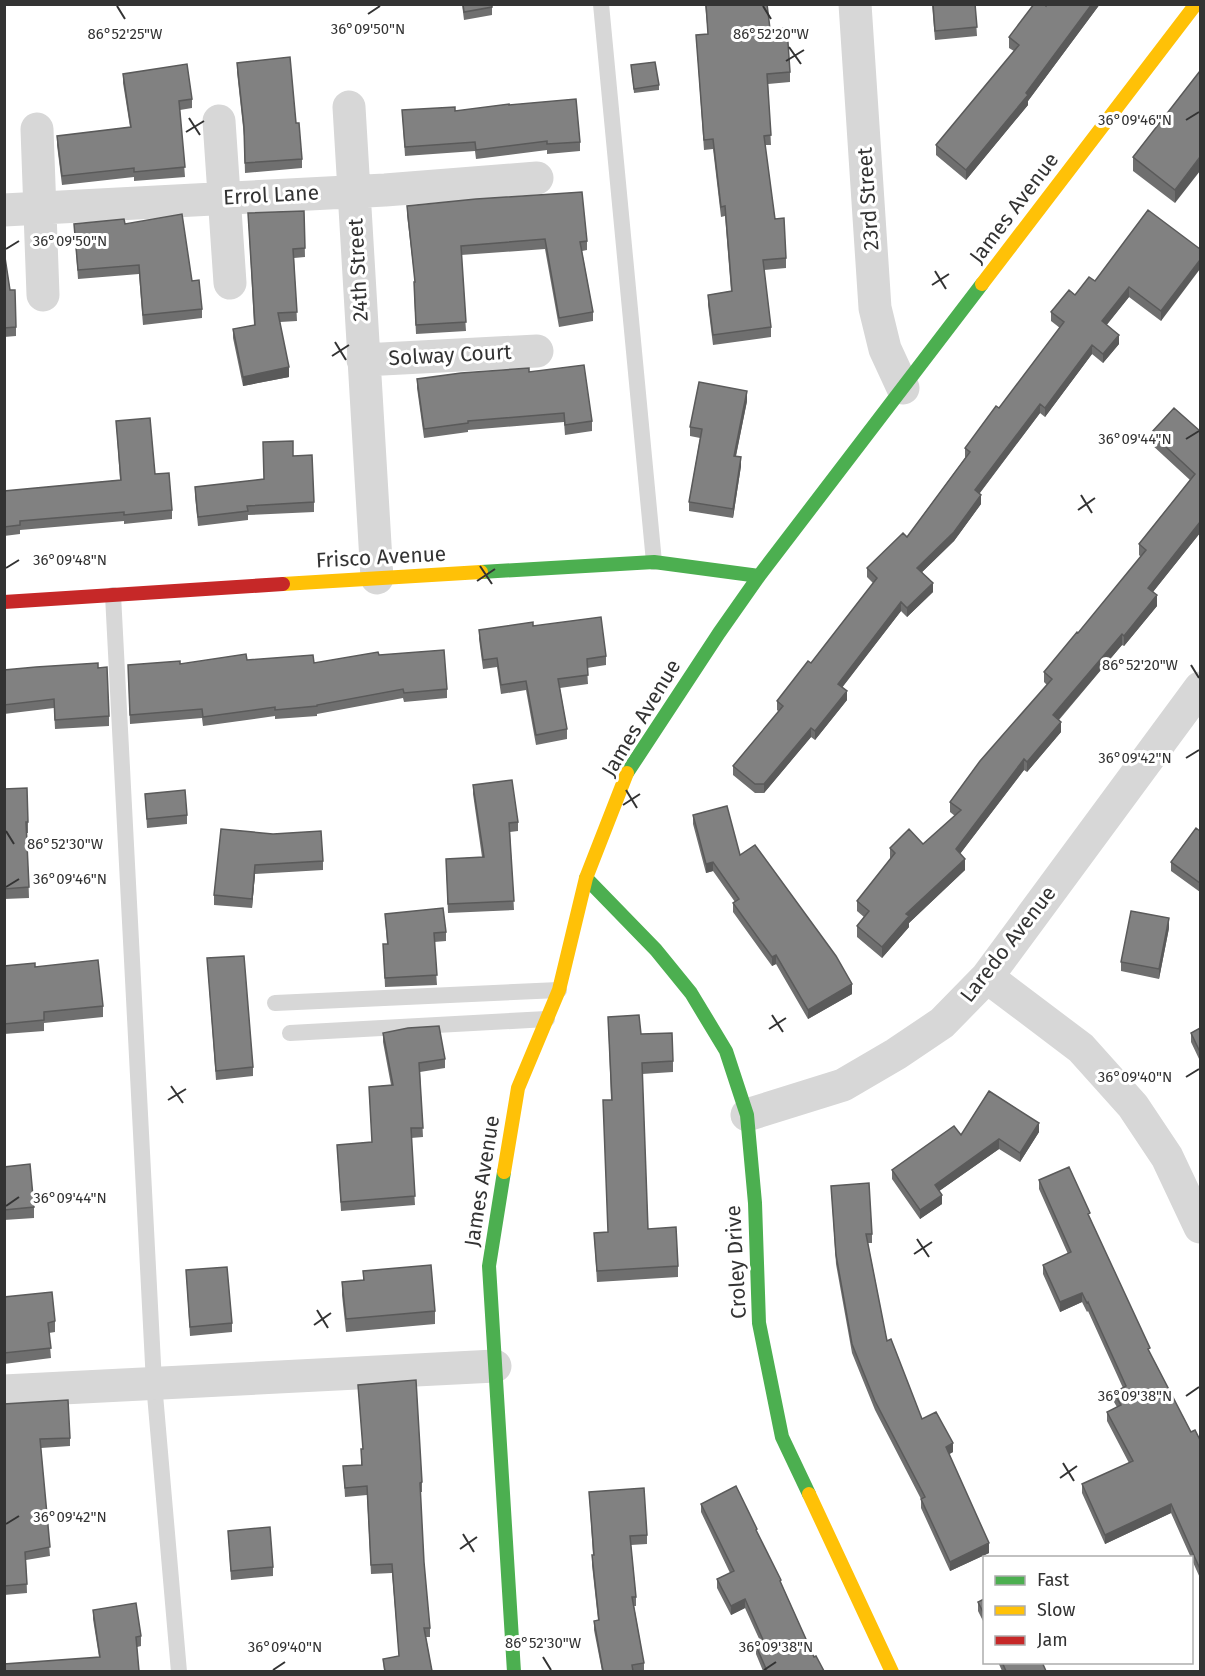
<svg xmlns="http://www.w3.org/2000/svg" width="1205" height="1676" font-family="'Fira Sans',sans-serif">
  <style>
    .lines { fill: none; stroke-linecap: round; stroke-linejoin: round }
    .lane { stroke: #d7d7d7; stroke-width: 16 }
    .street { stroke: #d7d7d7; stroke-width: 33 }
    .fast { stroke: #4caf50; stroke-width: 14 }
    .slow { stroke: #ffc107; stroke-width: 14 }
    .jam { stroke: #c62828; stroke-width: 14 }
    .wall { fill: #6f6f6f }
    .shaded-wall { fill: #5a5a5a }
    .building { fill: #818181; stroke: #5a5a5a; stroke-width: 1.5 }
    .ticks { fill: none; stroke: #333; stroke-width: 2 }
    .labels { text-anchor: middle; stroke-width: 6; stroke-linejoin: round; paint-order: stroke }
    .street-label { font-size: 21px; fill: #333; stroke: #fff }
    .ticks-label { font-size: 15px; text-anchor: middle; fill: #333; stroke: #fff; stroke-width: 6; stroke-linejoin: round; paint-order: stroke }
  </style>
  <rect width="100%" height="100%" fill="#fff"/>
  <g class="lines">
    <path class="lane" d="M601,4L654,562
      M113,595L154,1383L179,1672
      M275,1003L559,990
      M290,1033L547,1019"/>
    <path class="street" d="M855,4L875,308L885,349L903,388
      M349,107L377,578
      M219,121L230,283
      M37,129L43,295
      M4,210L385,190L537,178
      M363,360L537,351
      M987,977L1081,1048L1133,1106L1167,1157L1200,1227
      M747,1115L843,1085L896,1054L942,1023L987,977L1200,688
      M4,1391L495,1366"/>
    <path class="fast" d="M481,572L654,562L759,576
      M627,773L719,633L759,576L982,284
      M586,878L656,950L691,993L726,1051L747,1115L755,1203L759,1323L782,1437L809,1494
      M504,1172L489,1266L514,1672"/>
    <path class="slow" d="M982,284L1196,4
      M283,584L481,572
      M504,1172L518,1088L559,990L586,878L627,773
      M809,1494L892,1672"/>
    <path class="jam" d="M4,602L283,584"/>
  </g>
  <path class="wall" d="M462,4H492V15L464,20Z
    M705,4H767L770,29L790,72V82L768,84L771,145H765L775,219L786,258V268L764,270L771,327V337L713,345L708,305V295L731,291L725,216L721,217L713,149L704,150L696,35L708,34Z
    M932,4H975L977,36L935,40Z
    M1047,4H1100L1028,101V105L966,180L936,155V145L1014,51L1009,48V37Z
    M237,63L302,159V168L245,173L244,136L237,72Z
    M631,65L659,85V90L634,93Z
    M1200,71L1175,203L1133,171V157Z
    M123,74L192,99V108L180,110L185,177L134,181V177L62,185L57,145V136L130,127L123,83Z
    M4,101L6,110V119H4Z
    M509,105L580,142V151L547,154V150L476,159L475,151L405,156L402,110L455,111Z
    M407,206L587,241V250L582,251L593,312V321L559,327L545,249L461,255L466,331L416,334L414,291V282H415L407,215Z
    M304,211L305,257L294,258L297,321L280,322L289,377L243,386L233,338V329L254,325L248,213Z
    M74,224H125L192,281L202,309V318L143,325L139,274L78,279Z
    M1200,249L1161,321L1129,297L1106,325L1119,344L1103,363L1092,354L1045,417L1040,413L980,493L981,504L954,541L922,572L933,592L907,617L901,611L842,687L847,700L815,740L811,737L764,793H755L733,775V766L779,712L777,710V701L811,663L873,583L867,577V568L907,537L965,458V448L999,408L1060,328L1051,321V312L1095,281Z
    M4,251L16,327V336L4,337Z
    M529,372L592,421V431L565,435L564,422L468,430V432L424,438L417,388V379Z
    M747,401L736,456L741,466L733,518L689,511V502L700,438L690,436V427Z
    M116,421L155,474L172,510V519L124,524V521L20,530V534L4,536V491L120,480Z
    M1200,431V533L1153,592L1157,606L1124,646L1122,645L1059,720L1061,732L1027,772L1024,770L960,854L965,870L909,923V927L882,958L857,937V926L864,917L857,911V901L890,859V848L923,844L955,816L950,812V802L1047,685L1044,682V672L1078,633L1141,557L1139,555V544L1190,480L1151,444V433Z
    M293,456L314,502V512L248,515V520L198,526L195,496V487L264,479Z
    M533,626L606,656V665L587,668L588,684L560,688L567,729V739L536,745L526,690L501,694L497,667L483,669L479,639V630Z
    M379,655L447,689V698L404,702L403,698L317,714V716L275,719V716L203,726L202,718L130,724L128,665L180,664L247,660L314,663Z
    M98,668L109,716V726L55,729L54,708L4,714V670Z
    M473,785L518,822V831L510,832L514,910L448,913L446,859L482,857L473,794Z
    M4,789L28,822V833H27L29,898L4,899Z
    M145,794L187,815V824L147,828Z
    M693,815L740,855L852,994L808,1019L776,964L772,966L733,912V903L735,902L713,871L706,873L693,824Z
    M221,829L323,861V870L255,874L252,908L214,905V895Z
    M1200,831V892L1171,871V862Z
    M385,914L446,932V941L434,942L437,985L385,987L383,944H387Z
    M1169,928L1159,979L1121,971V962Z
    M207,958L253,1067V1076L216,1080Z
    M4,966L35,967L103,1006V1017L44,1023V1031L4,1034Z
    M608,1017L641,1034L673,1061V1072L642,1074L648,1229L678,1266V1277L597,1282L594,1233L608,1232L611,1100Z
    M1200,1028V1061L1191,1042V1033Z
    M383,1033L445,1059V1068L420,1072L423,1137L411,1138L415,1205L341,1211L337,1145L372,1143L369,1087L391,1085L383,1042Z
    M1039,1132L1020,1162L999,1149L939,1191L942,1204L920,1219L892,1179V1170L961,1135Z
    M4,1167L34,1207V1218L4,1220Z
    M1039,1180L1090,1218L1150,1353L1191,1432L1200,1440V1578L1171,1513L1105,1544L1082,1493V1484L1129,1463L1107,1421V1412L1117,1407L1114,1402V1393L1123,1388L1088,1311L1087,1312L1082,1302L1060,1312L1043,1274V1265L1068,1254L1039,1189Z
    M831,1186L872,1234V1243H868L887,1341L922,1419L953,1452L949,1454L989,1553L950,1571L921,1508V1499L875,1410L852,1353L836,1264Z
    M186,1270L232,1323V1332L190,1336Z
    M363,1271L435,1311V1324L346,1332L342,1295V1282L363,1280Z
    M4,1297L55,1321V1332L49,1333L51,1358L4,1364Z
    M358,1385L422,1482V1492H420L424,1562L430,1628V1637H426L432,1671H384L383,1659L399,1656L392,1573L371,1574L367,1495L345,1497L343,1466L361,1465V1449H363Z
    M4,1404L70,1438V1446L41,1448L50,1556L26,1560L27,1593L4,1595Z
    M589,1492L647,1535V1544L631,1545L636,1597V1606H634L644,1663V1671H602L594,1630V1621L598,1620L592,1565V1555H593Z
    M701,1504L757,1533L781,1583L814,1657L824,1671H763L756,1654V1646L761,1643L745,1608L731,1615L717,1588V1579L730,1573L701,1512Z
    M228,1531L273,1567V1576L231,1580Z
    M984,1599V1623L978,1611V1602Z
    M93,1610L141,1636V1646L99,1657L93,1619Z
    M998,1662H1042L1046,1671H1002Z"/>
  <path class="shaded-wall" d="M1092,4H1100L1028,101V105L966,180V170L1026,93Z
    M1200,157V171L1175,203V190Z
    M1200,260V269L1161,321V311Z
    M1129,287V297L1102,331V321Z
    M1119,335V344L1103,363V354Z
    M1092,345V354L1045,417V408Z
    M289,367V377L243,386V377Z
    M747,391V401L734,465V456Z
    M1040,404V413L975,499V490Z
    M741,457V466L733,518V509Z
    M981,495V504L954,541L917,577V568Z
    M1200,522V533L1148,598V588Z
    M933,583V592L907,617V608Z
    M1157,595V606L1124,646V636Z
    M901,602V611L838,693V684Z
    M1122,634V645L1053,726V715Z
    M847,691V700L815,740V731Z
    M1061,722V732L1027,772V762Z
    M811,728V737L764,793V784Z
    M1024,759V770L956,859V849Z
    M965,859V870L909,923V927L882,958V947L906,914Z
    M713,862V871L706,873V864Z
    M255,865V874L252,908V899Z
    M1169,918V928L1159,979V969Z
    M776,955V964L772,966V957Z
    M852,984V994L808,1019V1010Z
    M1039,1123V1132L1020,1162V1153Z
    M999,1139V1149L935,1194V1185Z
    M942,1195V1204L920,1219V1210Z
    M1082,1293V1302L1060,1312V1302Z
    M953,1443V1452L946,1456V1447Z
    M1171,1504V1513L1105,1544V1535Z
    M989,1543V1553L950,1571V1562Z
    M745,1599V1608L731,1615V1606Z"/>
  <path class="building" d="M463,4H492V7L464,12Z
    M706,4H767L770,29L787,28L790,72L767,74L771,135L764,136L775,219L784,218L786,258L763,260L771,327L713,335L708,295L732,291L725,206L721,207L713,139L704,140L696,35L708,34Z
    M933,4H975L977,27L935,31Z
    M1034,4H1044L1046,6L1047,4H1092L1026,93L1028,95L966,170L936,145L1019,45L1009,37Z
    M290,57L296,123H299L302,159L245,163L244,127L237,63Z
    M655,62L659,85L634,89L631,65Z
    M187,64L192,99L179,101L185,167L134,172V168L62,176L57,136L131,127L123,74Z
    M1200,71V157L1175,190L1133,157Z
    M576,99L580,142L547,144V141L476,150L475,142L405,147L402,110L455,107V111L509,104V105Z
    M582,192L587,241L580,242L593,312L559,318L545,239L461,246L466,322L416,325L414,282H415L407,206L476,199Z
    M1148,210L1200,249V260L1161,311L1129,287L1102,321L1119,335L1103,354L1092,345L1045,408L1040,404L975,490L981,495L954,532L917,568L933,583L907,608L901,602L838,684L847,691L815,731L811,728L764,784H755L733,766L783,706L777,701L808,661L811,663L877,578L867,568L903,533L907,537L970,452L965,448L996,406L999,408L1064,322L1051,312L1069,290L1075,295L1089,277L1095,281Z
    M304,211L305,248L293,249L297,312L278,313L289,367L243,377L233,329L255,325L248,213Z
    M182,214L192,281L199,280L202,309L143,315L139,265L78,270L74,224L124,219L125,224Z
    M4,251L10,290H15L16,327L4,328Z
    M584,365L592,421L565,425L564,413L468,421V423L424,429L417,379L461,373L529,368V372Z
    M699,382L747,391L734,456L741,457L733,509L689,502L702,429L690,427Z
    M1174,408L1200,431V522L1148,588L1157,595L1124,636L1122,634L1053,715L1061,722L1027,762L1024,759L956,849L965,859L906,914L909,916L882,947L857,926L869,911L857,901L895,853L890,848L909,829L923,844L961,810L950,802L980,761L1052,679L1044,672L1077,632L1078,633L1146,550L1139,544L1195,474L1151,433Z
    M150,418L155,474L169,473L172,510L124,515V512L20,521V525L4,527V491L121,480L116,421Z
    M293,441V456L312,455L314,502L247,506L248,511L198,517L195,487L264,479L263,442Z
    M601,617L606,656L587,659L588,675L558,679L567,729L536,735L526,681L501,685L497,658L483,660L479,630L533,622V626Z
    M444,650L447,689L404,693L403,689L317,705V706L275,710V707L203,717L202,709L130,715L128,665L180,661V664L246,654L247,660L313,655L314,663L378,652L379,655Z
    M98,663V668L107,667L109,716L55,720L54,699L4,705V670L36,667Z
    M512,780L518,822L509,823L514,901L448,904L446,859L484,857L473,785Z
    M27,788L28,822H26L29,887L4,889V789Z
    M185,790L187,815L147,819L145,794Z
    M727,806L740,855L755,845L836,956L852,984L808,1010L776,955L772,957L733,903L739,899L713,862L706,864L693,815Z
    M1196,828L1200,831V883L1171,862Z
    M221,829L273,834L321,831L323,861L255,865L252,899L214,895Z
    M443,908L446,932L434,933L437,975L385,978L383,944H388L385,914Z
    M1131,911L1169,918L1159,969L1121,962Z
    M244,956L253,1067L216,1071L207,958Z
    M98,960L103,1006L44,1012V1020L4,1024V966L35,963V967Z
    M639,1015L641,1034L672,1033L673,1061L642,1063L648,1229L676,1227L678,1266L597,1271L594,1233L608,1232L603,1100H612L608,1017Z
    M439,1026L445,1059L419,1063L423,1128H411L415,1196L341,1202L337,1145L372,1142L369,1087L393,1085L383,1033L408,1028Z
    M1200,1028V1052L1191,1033Z
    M989,1091L1039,1123L1020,1153L999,1139L935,1185L942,1195L920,1210L892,1170L954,1126L961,1135Z
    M30,1164L34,1207L4,1210V1167Z
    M1069,1167L1090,1213L1088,1214L1150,1348L1148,1349L1191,1432L1195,1430L1200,1440V1569L1171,1504L1105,1535L1082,1484L1133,1461L1107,1412L1121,1405L1114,1393L1126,1386L1088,1302L1087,1303L1082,1293L1060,1302L1043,1265L1071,1252L1039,1180Z
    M869,1183L872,1234H866L887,1341L891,1339L922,1419L936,1412L953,1443L946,1447L989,1543L950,1562L921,1499L925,1497L875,1401L852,1344L836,1255L831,1186Z
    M431,1265L435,1311L346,1319L342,1282L364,1280L363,1271Z
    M227,1267L232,1323L190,1327L186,1270Z
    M52,1292L55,1321L48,1323L51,1348L4,1353V1297Z
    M416,1380L422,1482L420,1483L424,1562L430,1628H424L432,1671H385L383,1659L399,1656L392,1564L371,1565L367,1486L345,1488L343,1466L362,1465L361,1449H363L358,1385Z
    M68,1400L70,1438L40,1439L50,1547L25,1552L27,1584L4,1586V1404Z
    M736,1486L757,1529L756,1530L781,1580L780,1581L814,1657L816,1656L824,1671H767L756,1646L764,1642L745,1599L731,1606L717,1579L734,1571L701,1504Z
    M644,1488L647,1535L630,1536L636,1597H632L644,1663L632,1665L633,1671H603L594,1621L599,1620L592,1555H594L589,1492Z
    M270,1527L273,1567L231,1571L228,1531Z
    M984,1599V1614L978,1602Z
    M136,1603L141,1636L136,1637L139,1671H4V1664L100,1657L93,1610Z
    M1002,1662H1042L1046,1671H1006Z"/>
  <path class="ticks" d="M117,6L125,19M763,6L771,19M368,14L380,6M789,47L801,64M786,61L804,50M189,118L200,135M1186,120L1199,112M186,132L204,121M6,249L19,241M935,271L946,289M932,285L949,274M335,342L346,360M332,356L349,345M1186,439L1199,431M1081,495L1092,513M1078,510L1095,498M480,566L492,584M6,568L19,560M477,581L495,569M1191,665L1199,678M1186,758L1199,750M626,790L637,808M623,805L640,794M6,831L14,844M6,887L19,879M772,1015L783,1032M769,1029L786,1018M1186,1077L1199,1069M171,1086L183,1103M168,1100L186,1089M6,1206L19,1197M917,1239L929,1257M914,1254L932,1242M317,1310L328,1328M314,1325L331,1313M1186,1396L1199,1387M1063,1463L1074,1481M1060,1478L1077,1466M6,1524L19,1516M463,1534L474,1552M460,1549L477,1537M543,1657L551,1670M273,1670L285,1662M764,1670L776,1662"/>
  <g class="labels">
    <g class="street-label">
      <text transform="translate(271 195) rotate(-3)" y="7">Errol Lane</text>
      <text transform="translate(868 199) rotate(-94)" y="7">23rd Street</text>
      <text transform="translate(1014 208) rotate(-53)" y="7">James Avenue</text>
      <text transform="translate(358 270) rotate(-93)" y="7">24th Street</text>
      <text transform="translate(450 355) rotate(-3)" y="7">Solway Court</text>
      <text transform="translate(381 557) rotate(-3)" y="7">Frisco Avenue</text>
      <text transform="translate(641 718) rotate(-59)" y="7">James Avenue</text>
      <text transform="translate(1008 944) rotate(-52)" y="7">Laredo Avenue</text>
      <text transform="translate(482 1181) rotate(-81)" y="7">James Avenue</text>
      <text transform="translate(736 1262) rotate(-93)" y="7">Croley Drive</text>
    </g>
  </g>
  <g class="ticks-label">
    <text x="368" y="34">36°09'50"N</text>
    <text x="771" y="39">86°52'20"W</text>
    <text x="125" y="39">86°52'25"W</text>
    <text x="1135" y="125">36°09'46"N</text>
    <text x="70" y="246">36°09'50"N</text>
    <text x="1135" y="444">36°09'44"N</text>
    <text x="70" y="565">36°09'48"N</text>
    <text x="1140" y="670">86°52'20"W</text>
    <text x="1135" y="763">36°09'42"N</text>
    <text x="65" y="849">86°52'30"W</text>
    <text x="70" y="884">36°09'46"N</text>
    <text x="1135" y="1082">36°09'40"N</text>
    <text x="70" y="1203">36°09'44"N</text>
    <text x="1135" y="1401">36°09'38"N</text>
    <text x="70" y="1522">36°09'42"N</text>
    <text x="543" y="1648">86°52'30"W</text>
    <text x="285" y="1652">36°09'40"N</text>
    <text x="776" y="1652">36°09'38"N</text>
  </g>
  <rect width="1205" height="1676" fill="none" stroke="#333333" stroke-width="12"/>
  <rect x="983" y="1556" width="210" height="108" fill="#ffffff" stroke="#adadad" stroke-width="1.5"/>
  <rect x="995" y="1576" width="30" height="9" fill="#4caf50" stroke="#adadad" stroke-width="1.5"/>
  <text x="1037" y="1586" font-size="18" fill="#333333">Fast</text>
  <rect x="995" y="1606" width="30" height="9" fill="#ffc107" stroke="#adadad" stroke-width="1.5"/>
  <text x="1037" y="1616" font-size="18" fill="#333333">Slow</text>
  <rect x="995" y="1636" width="30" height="9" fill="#c62828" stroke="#adadad" stroke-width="1.5"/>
  <text x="1037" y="1646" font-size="18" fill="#333333">Jam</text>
</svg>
